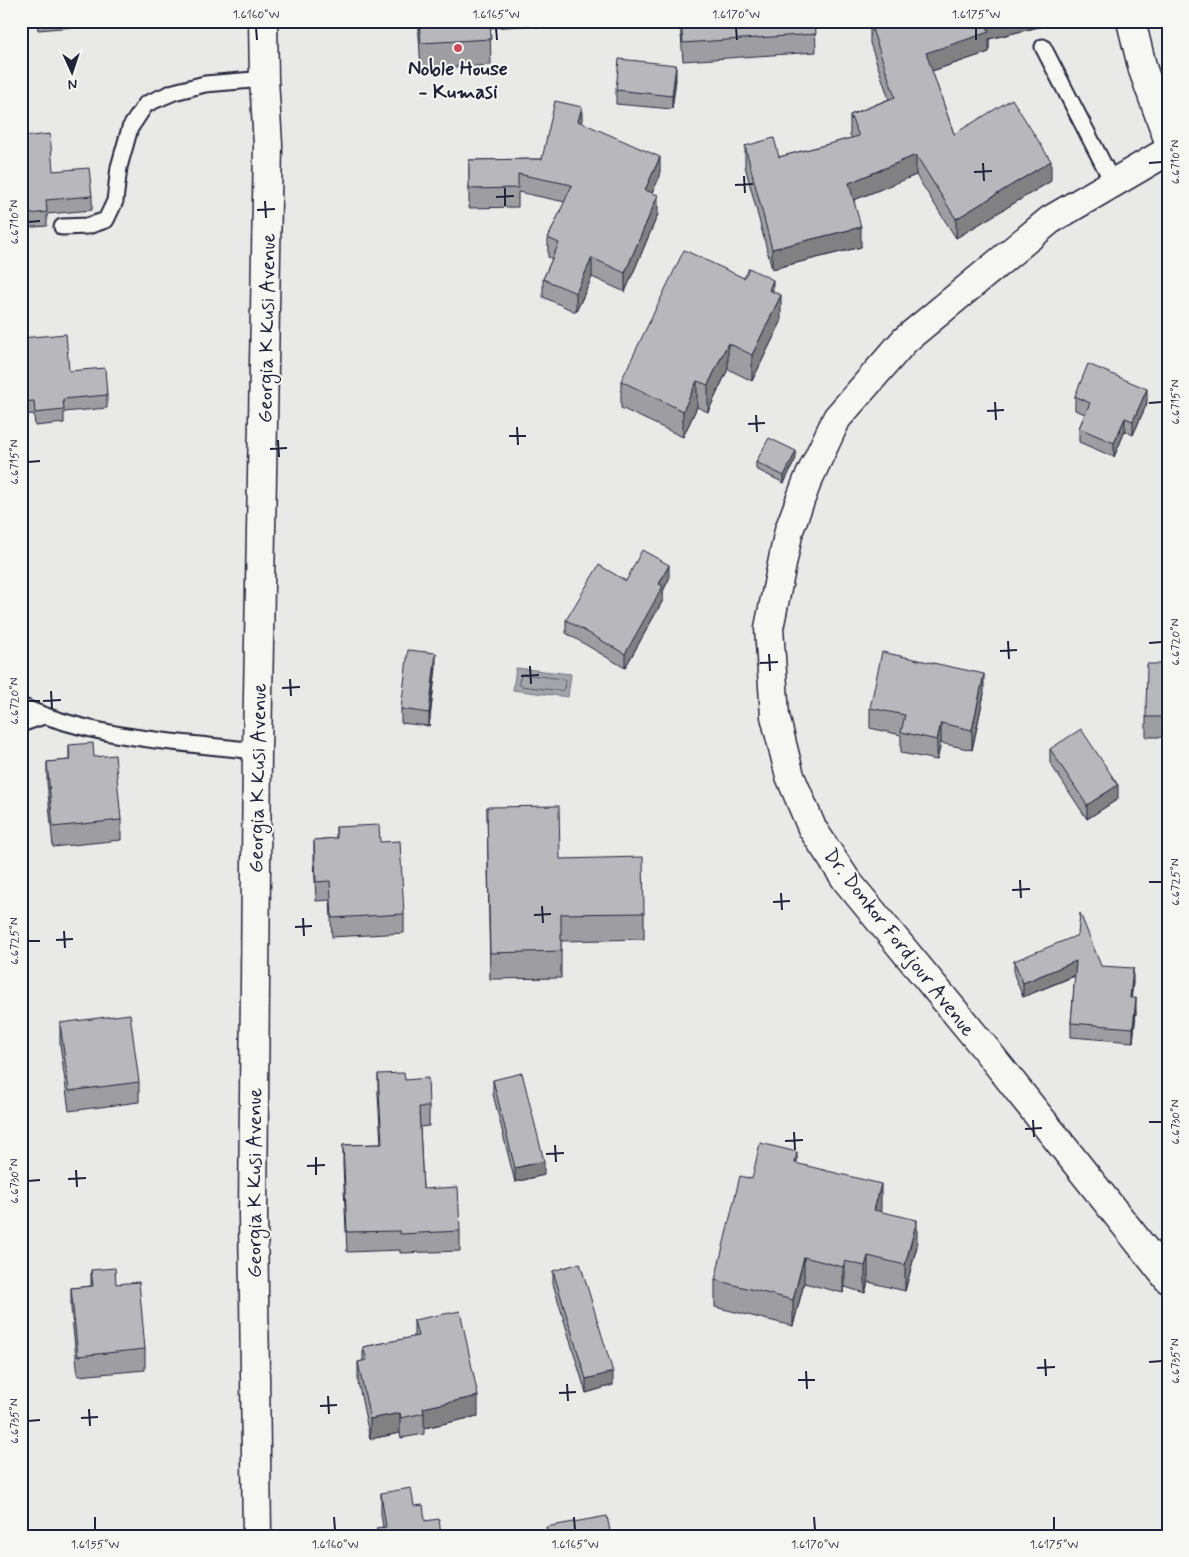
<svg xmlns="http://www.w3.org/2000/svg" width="1189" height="1557" font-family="Mynerve,sans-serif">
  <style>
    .water { fill: #a5a5ac; stroke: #71717f }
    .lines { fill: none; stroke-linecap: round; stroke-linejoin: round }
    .shore { stroke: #565668; stroke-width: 1 }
    .lane-casing { stroke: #22223b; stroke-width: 19 }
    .street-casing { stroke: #22223b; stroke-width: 31 }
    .secondary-casing { stroke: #22223b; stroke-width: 31 }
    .lane { stroke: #f6f6f2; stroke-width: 15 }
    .street { stroke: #f6f6f2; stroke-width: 28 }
    .secondary { stroke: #f6f6f2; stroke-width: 28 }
    .wall { fill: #9e9ea2; stroke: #22223b }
    .shaded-wall { fill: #818184; stroke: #22223b }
    .building { fill: #b8b8bc; stroke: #22223b }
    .ticks { fill: none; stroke: #22223b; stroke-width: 2 }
    .poi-dot { fill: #d1495b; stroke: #f6f6f2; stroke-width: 2 }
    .labels { text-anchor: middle; stroke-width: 4; stroke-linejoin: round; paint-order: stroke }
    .poi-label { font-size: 20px; font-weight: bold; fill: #22223b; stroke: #f6f6f2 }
    .street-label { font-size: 20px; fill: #22223b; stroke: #f6f6f2 }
    .neatline { fill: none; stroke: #22223b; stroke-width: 2 }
    .ticks-label { font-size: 12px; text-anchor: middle; fill: #22223b }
  </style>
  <rect width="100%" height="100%" fill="#e9e9e7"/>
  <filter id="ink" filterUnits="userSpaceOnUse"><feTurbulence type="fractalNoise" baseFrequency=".02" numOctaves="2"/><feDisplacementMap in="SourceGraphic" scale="10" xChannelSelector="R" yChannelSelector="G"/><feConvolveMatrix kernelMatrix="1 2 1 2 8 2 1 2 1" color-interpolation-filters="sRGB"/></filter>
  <g filter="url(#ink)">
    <path class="water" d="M516,668L571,674L568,697L513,690Z"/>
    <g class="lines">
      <path class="shore" d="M522,674L563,679L565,681L564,689L561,691L521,686L519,683Z"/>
      <defs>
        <path id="lane" d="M1043,47L1113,183
          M62,227L88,226L106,220L115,201L119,167L130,128L146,104L174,92L205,84L264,79
          M21,706C94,739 178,742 257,751
          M21,724L44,716"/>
        <path id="street" d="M1168,151L1050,220L905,340L837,418L807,482L789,530L769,628L775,716L790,776L812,828L847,881L984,1047L1168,1279
          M257,1536L253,1214L257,751L268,145L264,79L263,21"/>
        <path id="secondary" d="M1131,21L1143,70L1168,139"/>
      </defs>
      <use href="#lane" class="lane-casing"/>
      <use href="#street" class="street-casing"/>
      <use href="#secondary" class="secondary-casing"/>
      <use href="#lane" class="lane"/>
      <use href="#street" class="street"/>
      <use href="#secondary" class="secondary"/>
    </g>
    <path class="wall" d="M37,21H108V24L38,30Z
      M418,21H573V25L536,27V25L490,28L491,65L421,69Z
      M680,21H815L816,52L683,61Z
      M1047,21V25L989,39V52L932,71L954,134L1051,181L956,238L916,175L854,200L861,247L772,269L745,166V146L779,157L852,138L850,135V115L889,99L870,43V23Z
      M676,79L672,109L616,104V90Z
      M582,123L660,176L652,193L658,214L625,292L592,277L576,312L543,297V279L552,259L548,257V238L565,202L518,192V207L469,208V160L542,159Z
      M21,137L53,171L92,196V210L47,214V226L21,228Z
      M773,292L781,322L752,381L728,369L708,412L697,407L683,437L621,408V381Z
      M21,338L69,371L107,395V408L64,412V423L35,426L34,414L21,415Z
      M1075,396L1147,403L1133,435L1125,431L1114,457L1079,442V428L1085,414L1075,410Z
      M796,458L784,483L756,469V462Z
      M669,579L663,591V600L625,668L566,633V620L626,581Z
      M1168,664V737H1146V717Z
      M436,667L429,726L401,723V709Z
      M984,694L972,750L941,743L937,760L901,753V735L870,728V708Z
      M69,745L94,757L121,820V840L53,847L47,782V762L69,760Z
      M1050,749L1118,799L1087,819L1050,763Z
      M487,807L560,859L644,913V939L561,941V978L490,979Z
      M336,827L380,842L404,914V933L332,937L330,900L316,901L314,859V840L336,838Z
      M1014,961L1101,966L1133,982L1131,998L1136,1012L1133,1042L1071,1037V1023L1075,976L1023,997L1014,975Z
      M60,1023L139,1082V1102L69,1111L60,1044Z
      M378,1074L405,1080L429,1107V1126L420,1127L423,1189L460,1231V1251L400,1253V1250L347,1252L343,1165V1145L381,1144L378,1094Z
      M493,1080L544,1175L515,1182L493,1094Z
      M797,1163L881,1211L917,1246L905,1291L868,1282L865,1293L845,1287L843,1293L804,1283L793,1326L715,1307V1280L752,1179Z
      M91,1270L116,1284L145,1349V1370L78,1376L71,1308V1288L91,1286Z
      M553,1271L613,1385L586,1393L553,1284Z
      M414,1320L478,1416L424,1428V1434L401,1438L400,1433L370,1439L358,1382V1362L363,1361V1347L414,1337Z
      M381,1493L414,1506L425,1521L441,1536H377V1528L383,1527L381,1514Z"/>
    <path class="shaded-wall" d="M985,21H1047V25L989,39V52L926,73V53Z
      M676,65V79L672,109V96Z
      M582,107V125L578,121Z
      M916,155V175L849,202V183Z
      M660,157V176L645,208V190Z
      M1051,161V181L956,238V219Z
      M658,195V214L625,292V273Z
      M861,227V247L772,269V249Z
      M592,258V277L576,312V293Z
      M773,280V306L769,290Z
      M781,295V322L752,381V355Z
      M728,343V369L708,412V385Z
      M697,381V407L683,437V411Z
      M1147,389V403L1133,435V421Z
      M1125,418V431L1114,457V443Z
      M796,451V458L784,483V476Z
      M669,565V579L663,591V600L625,668V654L659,584Z
      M436,653V667L429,726V713Z
      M984,674V694L972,750V730Z
      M941,723V743L937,760V740Z
      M1118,785V799L1087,819V805Z
      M1076,961V975L1023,997V983Z
      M1133,968V982L1130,1012V998Z
      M1136,998V1012L1133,1042V1028Z
      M797,1152V1179L795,1163Z
      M544,1161V1175L515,1182V1168Z
      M881,1184V1210L874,1236V1210Z
      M917,1220V1246L905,1291V1265Z
      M868,1256V1282L865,1293V1266Z
      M804,1257V1283L793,1326V1300Z
      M845,1261V1287L843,1293V1267Z
      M613,1372V1385L586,1393V1379Z
      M478,1396V1416L424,1428V1413L423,1408Z
      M400,1413V1433L370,1439V1419Z"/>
    <path class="building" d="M419,21H490L491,39L421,43Z
      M681,21H815L816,34L683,43Z
      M877,21H985L989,32L926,53L954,134L1012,99L1051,161L956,219L916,155L849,183L861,227L772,249L745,146L774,138L779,157L859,136L850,115L895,97L870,23Z
      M619,59L676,65L672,96L616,90Z
      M555,101L582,107L578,121L660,157L645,190L658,195L625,273L592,258L576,293L543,279L559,243L548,238L572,185L518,174V188L469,189V160L542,159Z
      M50,134L53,171L89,168L92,196L46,200L47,212L21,215V137Z
      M684,250L744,278L749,268L773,280L769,290L781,295L752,355L728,343L708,385L697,381L683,411L621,381Z
      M66,334L69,371L105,368L107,395L63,399L64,410L35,413L34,401L21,402V338Z
      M1088,364L1147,389L1133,421L1125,418L1114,443L1079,428L1090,403L1075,396Z
      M769,438L796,451L784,476L756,462Z
      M642,550L669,565L659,584L663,586L625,654L566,620L599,565L626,581Z
      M408,650L436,653L429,713L401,709Z
      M882,652L984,674L972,730L941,723L937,740L901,732L905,715L870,708Z
      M1147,664H1168V717H1146Z
      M1081,729L1118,785L1087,805L1050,749Z
      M93,743L94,757L115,755L121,820L53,827L47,762L70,760L69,745Z
      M559,806L560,859L643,857L644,913L561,914V951L490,953L487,807Z
      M379,825L380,842L400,841L404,914L332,918L330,881L316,882L314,840L337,838L336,827Z
      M1080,913L1101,966L1133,968L1130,998H1136L1133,1028L1071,1023L1076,961L1023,983L1014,961L1078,935Z
      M130,1014L139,1082L69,1091L60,1023Z
      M404,1073L405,1080L428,1078L429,1107H419L423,1189L458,1187L460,1231L400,1234V1231L347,1232L343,1145L382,1144L378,1074Z
      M522,1073L544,1161L515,1168L493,1080Z
      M760,1143L797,1152L795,1163L881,1184L874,1210L917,1220L905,1265L868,1256L865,1266L845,1261L843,1267L804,1257L793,1300L715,1280L740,1176L752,1179Z
      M580,1263L613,1372L586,1379L553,1271Z
      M115,1268L116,1284L139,1282L145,1349L78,1356L71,1288L93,1286L91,1270Z
      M460,1311L478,1396L423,1408L424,1413L401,1418L400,1413L370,1419L358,1362L367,1360L363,1347L418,1336L414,1320Z
      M411,1488L414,1506L423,1505L425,1521L439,1519L441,1536H378L377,1528L386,1527L381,1493Z
      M607,1516L611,1536H548L546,1527Z"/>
  </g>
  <path class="ticks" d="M256,28L257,40M496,28L497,40M736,28L737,40M976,28V40M983,163L984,181M1149,163L1162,162M974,172L992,171M744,176L745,193M735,185L753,184M505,188V206M496,197L514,196M265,201L266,218M257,210L275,209M28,222L40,221M995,402L996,420M1149,403L1162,402M987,411L1004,410M756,415L757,432M748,424L765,423M517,427L518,445M509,436H526M278,440L279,457M270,449L287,448M28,462L40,461M1008,641L1009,659M1149,643L1162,642M1000,651L1017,650M769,654L770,671M760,663L778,662M530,666L531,684M521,676L539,675M290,679L291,696M282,688L300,687M51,691L52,709M28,701H40M43,701L61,700M1020,880L1021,898M1149,882H1162M1012,890L1030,889M781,893L782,910M773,902L790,901M542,906L543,923M534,915L551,914M303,918L304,936M295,927L312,926M64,931L65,948M56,940L73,939M28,941H40M1033,1120L1034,1137M1149,1122H1162M1025,1129L1042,1128M794,1132L795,1150M785,1141L803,1140M555,1145L556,1162M546,1154L564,1153M316,1157V1175M307,1166L325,1165M76,1170L77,1187M68,1179L86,1178M28,1181L40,1180M1045,1359L1046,1376M1149,1362L1162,1361M1037,1368L1055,1367M806,1371L807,1389M798,1380H815M567,1384L568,1401M559,1393L576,1392M328,1396L329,1414M320,1406L337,1405M89,1409L90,1426M81,1418L98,1417M28,1421L40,1420M95,1517V1530M334,1517L335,1530M574,1517L575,1530M814,1517L815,1530M1054,1517V1530"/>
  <circle class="poi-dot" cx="458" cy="48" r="5"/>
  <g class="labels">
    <g class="poi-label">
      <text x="458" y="75">Noble House<tspan x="458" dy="23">- Kumasi</tspan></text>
    </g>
    <g class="street-label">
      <text transform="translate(266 328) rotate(-89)" y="7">Georgia K Kusi Avenue</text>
      <text transform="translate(257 778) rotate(-89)" y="7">Georgia K Kusi Avenue</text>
      <text transform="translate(900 942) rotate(52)" y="7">Dr. Donkor Fordjour Avenue</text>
      <text transform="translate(254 1183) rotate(-90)" y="7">Georgia K Kusi Avenue</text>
    </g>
  </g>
  <rect width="1189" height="1557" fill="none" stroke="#f6f6f2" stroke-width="55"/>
  <g transform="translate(72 72) rotate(177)" stroke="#f6f6f2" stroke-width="4" paint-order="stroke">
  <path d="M0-4L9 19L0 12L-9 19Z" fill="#22223b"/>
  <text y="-8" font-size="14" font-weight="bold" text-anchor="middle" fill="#22223b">N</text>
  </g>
  <rect x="28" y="28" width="1134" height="1502" class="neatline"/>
  <g class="ticks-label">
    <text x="256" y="18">1.6160°W</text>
    <text x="496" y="18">1.6165°W</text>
    <text x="736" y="18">1.6170°W</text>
    <text x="976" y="18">1.6175°W</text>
    <text transform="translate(1175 162) rotate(-90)" y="4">6.6710°N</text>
    <text transform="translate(14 222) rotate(-90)" y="4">6.6710°N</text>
    <text transform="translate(1175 402) rotate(-90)" y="4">6.6715°N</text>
    <text transform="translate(14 462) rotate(-90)" y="4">6.6715°N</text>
    <text transform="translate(1175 642) rotate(-90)" y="4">6.6720°N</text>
    <text transform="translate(14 701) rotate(-90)" y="4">6.6720°N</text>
    <text transform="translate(1175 882) rotate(-90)" y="4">6.6725°N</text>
    <text transform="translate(14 941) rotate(-90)" y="4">6.6725°N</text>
    <text transform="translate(1175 1122) rotate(-90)" y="4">6.6730°N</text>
    <text transform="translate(14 1181) rotate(-90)" y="4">6.6730°N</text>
    <text transform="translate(1175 1361) rotate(-90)" y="4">6.6735°N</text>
    <text transform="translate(14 1421) rotate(-90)" y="4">6.6735°N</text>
    <text x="95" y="1548">1.6155°W</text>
    <text x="335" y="1548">1.6160°W</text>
    <text x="575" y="1548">1.6165°W</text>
    <text x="815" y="1548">1.6170°W</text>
    <text x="1054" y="1548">1.6175°W</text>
  </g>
</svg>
